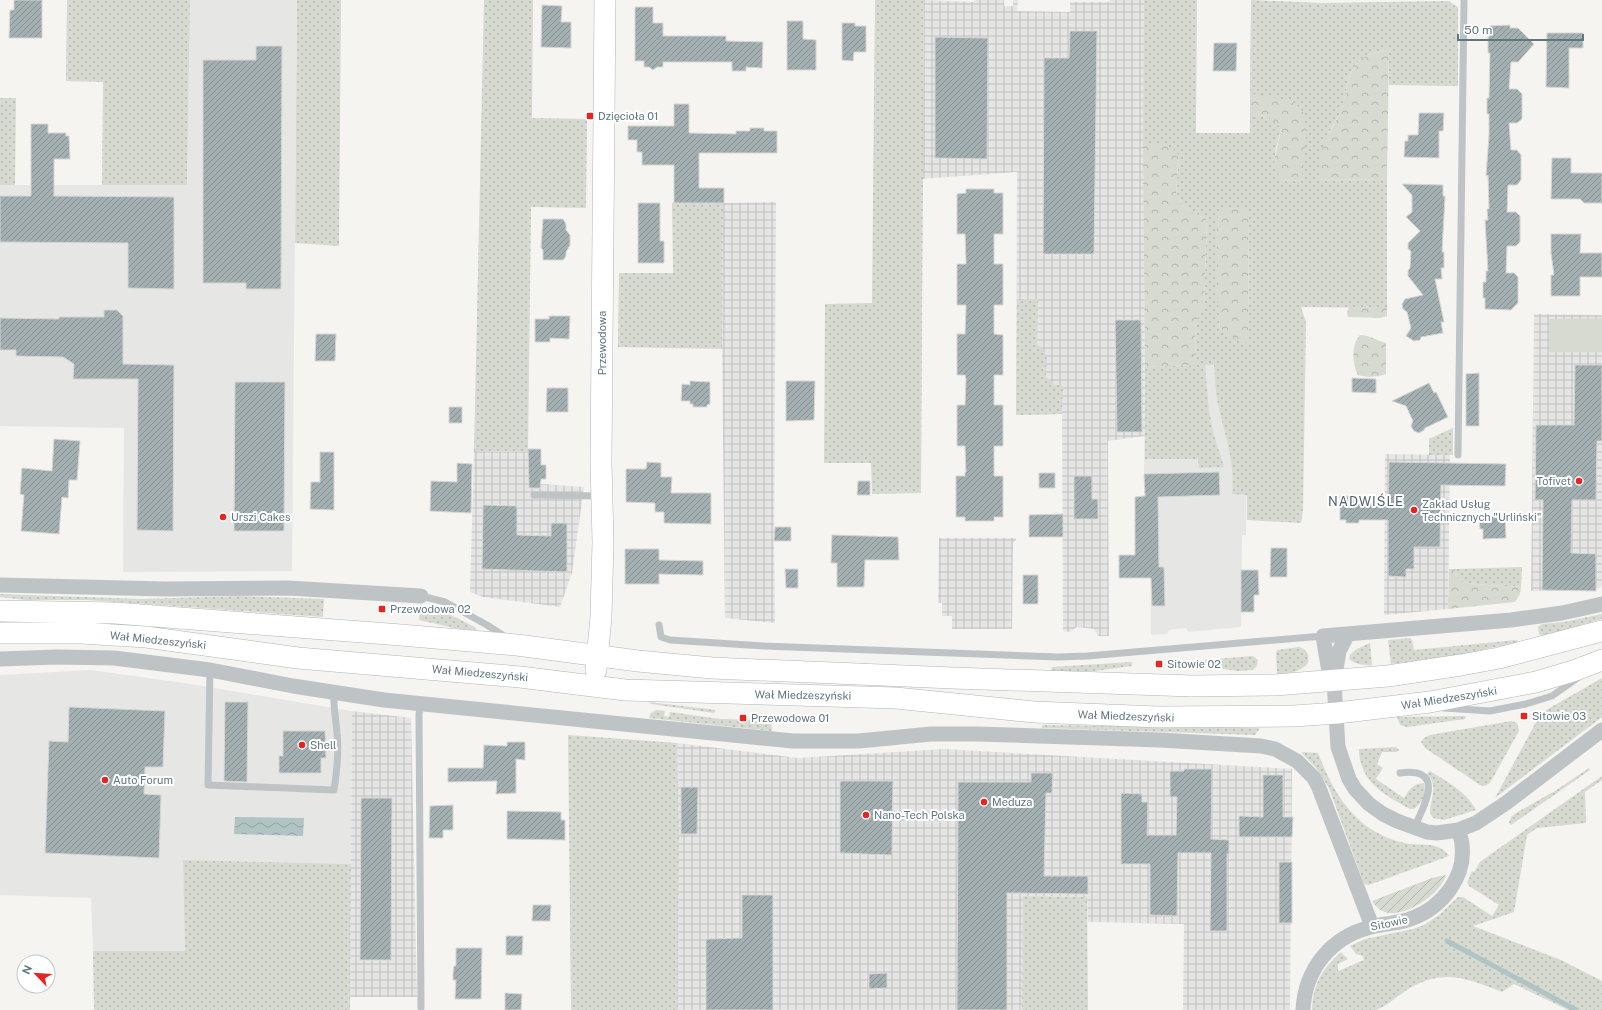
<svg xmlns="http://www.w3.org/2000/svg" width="1602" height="1010" font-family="'Public Sans',sans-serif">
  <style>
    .built { fill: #e6e6e5 }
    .industrial { fill: url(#industrial-grid) }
    .grass { fill: url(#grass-dots); fill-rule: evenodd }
    .forest { fill: url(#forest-crowns) }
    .garden { fill: url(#garden-furrows) }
    .pitch { fill: #d6dad0 }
    .water { fill: url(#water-waves) }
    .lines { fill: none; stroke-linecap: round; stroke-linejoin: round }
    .stream { stroke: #b1c4c4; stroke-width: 5 }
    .building { fill: url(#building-hatch); stroke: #d6d6d4 }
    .secondary-casing { stroke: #aeb6b9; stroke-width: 22 }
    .lane { stroke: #bec4c6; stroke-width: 7 }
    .street { stroke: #bec4c6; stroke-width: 15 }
    .secondary { stroke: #fff; stroke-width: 21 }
    .poi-dot { fill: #e52522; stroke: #fff; stroke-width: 1.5 }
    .labels { text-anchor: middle; stroke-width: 4; stroke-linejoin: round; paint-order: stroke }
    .poi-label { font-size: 11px; fill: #60777d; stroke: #fff; text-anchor: start }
    .street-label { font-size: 11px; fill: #60777d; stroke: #fff }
    .quarter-label { font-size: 13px; letter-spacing: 1px; fill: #526368; stroke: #fff }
  </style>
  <defs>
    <pattern id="industrial-grid" width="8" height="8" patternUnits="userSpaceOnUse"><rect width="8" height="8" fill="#e6e6e5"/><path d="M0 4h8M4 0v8" fill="none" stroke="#bebfbf"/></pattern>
    <pattern id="grass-dots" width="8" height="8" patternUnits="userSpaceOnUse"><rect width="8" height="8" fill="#d6dad0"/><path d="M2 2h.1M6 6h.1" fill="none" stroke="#b1b6ae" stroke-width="1.8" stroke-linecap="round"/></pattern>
    <pattern id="forest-crowns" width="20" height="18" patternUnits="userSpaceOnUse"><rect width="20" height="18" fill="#d6dad0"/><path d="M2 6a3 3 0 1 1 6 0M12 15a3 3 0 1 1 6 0" fill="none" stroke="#b1b6ae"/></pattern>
    <pattern id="garden-furrows" width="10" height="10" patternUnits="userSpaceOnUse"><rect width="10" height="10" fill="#d6dad0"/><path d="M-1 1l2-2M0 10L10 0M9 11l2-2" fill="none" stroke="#b1b6ae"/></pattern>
    <pattern id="water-waves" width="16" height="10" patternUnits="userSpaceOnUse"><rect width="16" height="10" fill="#b1c4c4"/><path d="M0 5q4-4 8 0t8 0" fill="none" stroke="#93a4a4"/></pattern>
    <pattern id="building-hatch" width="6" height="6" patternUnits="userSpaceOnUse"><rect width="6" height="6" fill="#a3afb1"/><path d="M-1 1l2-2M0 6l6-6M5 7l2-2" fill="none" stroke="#889395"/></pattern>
  </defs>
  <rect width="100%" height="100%" fill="#f5f4f1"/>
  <path class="built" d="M190,0H297L292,571L123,572L124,428L0,426V185H187Z
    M1196,365H1248L1246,535H1242L1241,627L1188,632L1186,628L1169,630L1167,634L1151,635L1150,515H1146L1144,474L1145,367Z
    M90,670L184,683L352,711L351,864L184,860L185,951H93L91,898L0,895V675Z"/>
  <path class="industrial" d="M924,0L973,2L976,0H1004V6H1013V0H1018L1017,11L1070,12V2H1109L1110,0H1144L1145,436L1108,441L1109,636H1098L1094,629L1077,627L1070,632L1063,631L1062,414L1016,415L1017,172L922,179Z
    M776,202L774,541L775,623L725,618L722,349L723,203Z
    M1534,314L1602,315V587L1596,588L1595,591H1531Z
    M474,451L528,452V483L584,487L572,573L560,607L483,597L470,592Z
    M1385,454L1450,455L1448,609L1384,615Z
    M939,538H1017L1013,544L1012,629H952V616H942V603H938Z
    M352,711L411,718L417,997H350Z
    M677,743L798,758L944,749L1292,769L1290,1010H1183L1184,924L1088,922L1087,897L1023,896L1022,1010H678L679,834Z"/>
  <path class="grass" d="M67,0H190L187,185H102L103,82L66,81Z
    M297,0H341L339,246L295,243Z
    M484,0H533L532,118L587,119L586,208L531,207L528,452L474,451Z
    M875,0H924L921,493L872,494L871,463H824L825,304L872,303Z
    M1144,0H1197L1196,133H1250V114C1262,115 1276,117 1281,129C1275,153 1271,157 1282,181L1302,180L1293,103L1250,94L1251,0L1322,3L1448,1L1458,7V86L1389,85V49C1380,51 1367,54 1360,60C1347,72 1347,89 1343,105C1340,116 1332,125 1328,135C1323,146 1322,168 1319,180L1387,179V308L1301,307L1306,322L1303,509L1301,523L1247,520V495L1232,494C1236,460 1223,432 1217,399C1215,388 1215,376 1214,365H1205L1209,411L1214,435L1224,467L1199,468L1198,459H1145V367L1196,365L1195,323L1204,307L1207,220L1185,208L1176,193L1179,155L1143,144ZM1249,209L1248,343L1220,328L1219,317Z
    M0,98H16L15,185H0Z
    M672,203H723L722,349L618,347L619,273H673Z
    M1038,299L1037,343L1045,353L1047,359L1046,377L1053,384L1063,386L1062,414L1016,415L1017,300Z
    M1453,428V455H1429V439Z
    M1522,567L1521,587C1509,585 1467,586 1460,580C1457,577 1456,573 1455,569Z
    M0,594L141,599L241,596L324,599L323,617L146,604L86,600H26L0,597Z
    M420,606C441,609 458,618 476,628V630L459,629L419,620Z
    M1602,614V619L1542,636L1539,634L1538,627L1542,624L1564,622Z
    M1410,638L1412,640L1414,650L1517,640L1518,642L1458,655L1391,664L1388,640Z
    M1370,643L1372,665C1366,666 1340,663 1353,652C1357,648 1365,646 1370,643Z
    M1299,647C1308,650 1309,655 1308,663C1300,673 1289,673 1277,674L1276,653L1277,650Z
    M1253,656L1258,660L1257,666L1253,670L1237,671L1191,664V661Z
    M1132,662V666L1094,671H1051L1052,667Z
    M1602,678V717L1495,798L1541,713Z
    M649,702L716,710L714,713L651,704Z
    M656,710L665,711L664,716L669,717L670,712L720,719L768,720L771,722L772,731L649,718L651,713Z
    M1466,716L1465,719L1407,727L1400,725L1397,717Z
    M1511,721L1517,723L1519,731L1490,783L1484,786L1480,785L1425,748L1421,742L1424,738L1430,735Z
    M1042,725L1260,728L1255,735L1042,728Z
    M568,735L677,743L679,834L678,1010H571Z
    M1396,747L1399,750L1396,752H1382L1377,764L1383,768L1376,779L1404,798C1410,789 1412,784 1424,783C1426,795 1424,801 1414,809H1410C1385,795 1359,782 1359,749Z
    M1301,752L1318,753C1334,795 1357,833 1405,843C1423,847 1438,840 1449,856L1369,885L1364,884L1329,788L1316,768Z
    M1589,768L1590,770L1511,825L1509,823L1511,817L1516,813L1555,791Z
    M1430,771C1447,782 1466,791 1476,810L1444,820L1433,818L1430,813C1430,800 1439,785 1427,774Z
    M1602,776V780L1585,792L1586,823L1537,828L1527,835L1514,912L1473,926L1561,960L1602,981V1010H1568L1514,984L1502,992C1468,979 1445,968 1410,988C1398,995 1389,1005 1376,1010H1312C1313,984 1322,969 1341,952L1348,959L1338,964V971L1364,960L1363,956L1356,954L1350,946L1365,939L1413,929L1424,925L1439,915L1458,897H1463L1492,916L1499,905L1469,886L1467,883L1472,871L1474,872L1480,862L1491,854Z
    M183,860L351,864L350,1010H94L93,951H185Z
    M1023,896L1087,897L1088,1010H1022Z"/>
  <path class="forest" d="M1389,49L1387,179L1319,180C1320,168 1319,155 1324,144C1329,130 1339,119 1343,105C1347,89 1347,73 1360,60C1367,54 1380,51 1389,49Z
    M1250,94C1263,96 1290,98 1300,108C1311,119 1303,165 1302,180L1281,181L1274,162L1281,129C1276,117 1261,115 1250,114Z
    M1161,143L1172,148L1179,155L1176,193L1185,208L1207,220L1204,307L1195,323L1196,365L1145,367L1143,144Z
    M1225,208H1249L1248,343L1237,340L1220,328L1217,293V219Z
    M1349,307L1387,308V316L1381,318L1348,317L1347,313Z
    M1360,335C1370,335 1377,341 1386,343V374C1377,377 1368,378 1358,375C1352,364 1351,345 1360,335Z
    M1449,569H1455C1456,573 1457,577 1460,580C1467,586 1509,585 1521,587L1520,594L1515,602L1448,609Z"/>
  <path class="garden" d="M1446,875C1441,894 1408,915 1389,913C1381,912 1376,907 1372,901L1432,878Z"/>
  <path class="pitch" d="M1602,318V352H1549V319Z"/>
  <path class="water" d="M235,817L304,818L303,836L234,834Z"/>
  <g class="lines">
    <path class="stream" d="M1447,941L1576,1010"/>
  </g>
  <path class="building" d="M14,0H42V38H9L10,10H14Z
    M542,5L562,6L561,22H571V48L541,47Z
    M635,7H653V23H663V36H726V41L763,42L762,68L746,67V71H732V62H663V67H657L653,70L649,67H644V61H635Z
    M787,21H803V39L816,40V70H787Z
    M842,23H855V26H866V52H854L853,61L842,60Z
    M1510,25V28H1518L1534,44L1518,62H1511L1509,89H1517L1522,94V119L1517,123H1509L1511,150H1517L1521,155V180L1517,185H1508L1507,212H1516L1520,216V242L1516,246H1507L1506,273H1514L1518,277V303L1511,310L1485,309V298H1483V282H1486V271H1488L1485,220H1488L1487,209H1489L1488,175L1486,176L1489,136V114H1487V98H1489L1490,53H1488V37H1489L1490,26Z
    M1070,31H1097L1094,254H1043L1044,58H1069Z
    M1547,33H1583V48H1569V88L1546,87Z
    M935,37L988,38L987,159L935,158Z
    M1214,43H1237L1236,71H1213Z
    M256,46H282L281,289H246V283H203V60H256Z
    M674,104H689V133L736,134V131H750V128H764V131H777V153H699V188H724V203H674V165H642V152H637V140H628V126H674Z
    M1419,113H1444L1443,131H1439V158L1404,157L1405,141H1408V135H1418Z
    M31,124H48V133H66V136H69L70,159H54V196L174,197V289L128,288V243L0,242V196H31Z
    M1552,158H1571V173H1602V203H1584L1580,199H1551Z
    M1402,184L1443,185V196H1445L1442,252H1444V268H1441L1442,279H1435L1444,322H1441L1443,333L1421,337L1420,340L1414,341L1406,336L1411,328L1407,312L1403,309L1402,304L1405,299L1423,295L1408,276V271L1410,268L1411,251L1408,249V243L1420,231L1406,217L1412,212V195Z
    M966,189H994V193H1003V234H994V264H1003V305H994V334L1003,335V375H994V405H1003V446H994V476H1003V517H994V521H965V517H956V476H965V472H966L965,446H957V405H965L966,379L965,375H957V334H965L966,309V305H957V264H966V260L965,234H957V194L966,193Z
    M638,203H660V241H664V263H638Z
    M543,219H563L566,224V230L570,235V245L566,252V256L563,260H543V250L541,248Z
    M1551,234H1581L1580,253H1602V277H1580V296H1551V275H1554L1551,253Z
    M104,310H117L123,316V364L174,365L173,531L137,530L138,379H73L74,364L63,357L16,356V350H0V318L59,319V317H104Z
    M549,316H570L569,339L550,338V342H535V319H549Z
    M1115,320H1141L1142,432H1117Z
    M316,334H336L335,361H315Z
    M1575,365H1602V441H1597L1596,500H1572L1571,553L1596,554V591L1542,590L1543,500H1535L1536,425H1574Z
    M1479,373V426H1466V374Z
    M1352,378L1376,379V393L1352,392Z
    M690,381L710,382V404L707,405V407H693V404H690V401H681L682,384L690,385Z
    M786,381H815L814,420L786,421Z
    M235,382H285L284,531H234Z
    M1429,383L1434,393L1436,392L1448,417L1425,428L1424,430L1419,433L1414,431L1411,426L1413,421L1406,406L1392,401Z
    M547,388H568V412H546Z
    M449,407H462V423H449Z
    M54,439L80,441L77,480H69L68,498L62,497L59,534L21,531L24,495L20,494L22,468L52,471Z
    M528,449H541V465H546V479H541L540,488H529Z
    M320,452H334V510L310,509L311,482H320Z
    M647,462L661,463V477H672L671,493H711V524L664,523V512H655V503L626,502V469H646Z
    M1389,462L1506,464L1505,486L1441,485L1440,547H1414V569H1406V577L1388,576V520H1359V523H1346V520H1340V496H1388Z
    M457,463L472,464L471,513L430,511L431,481L457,482Z
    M1219,472L1220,495L1158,497L1159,567H1164L1165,606H1152L1151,578H1119V555H1135V497L1145,496L1144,474Z
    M1039,473H1055V488H1039Z
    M1074,476H1092V499H1098V519H1074Z
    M858,481H870V495H857Z
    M483,505L517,506V535L551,536V523H567V572L482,569Z
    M1063,514V537H1029V515Z
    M1479,516H1505L1506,538L1483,539V529H1480Z
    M775,527H791V541H774Z
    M832,535L898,537L899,560H865L864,587H837V563H831Z
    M1271,548H1287V577H1270Z
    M625,549H659V560L703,561V575L659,574V584H625Z
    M785,569H798V588H786Z
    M1241,570H1258L1259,595H1254V612H1241Z
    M1023,575H1038V604H1023Z
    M225,702H248L247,782L224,781Z
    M69,707L165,711L163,767H145L144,794L161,795L159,858L45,853L49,741L68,742Z
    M283,731H325L326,758H321V773H279V756H283Z
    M507,742H525V760L516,759V793L496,794L497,781L448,782V768H483L484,745L507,746Z
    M1184,769H1212L1211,839L1229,840V854H1227V931H1210L1211,853H1178L1177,916L1150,915V864H1121V793L1142,794V802H1148L1147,835H1176L1177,797H1170V771H1184Z
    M1031,773H1053L1052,793H1046L1044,876H1088V894L1007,893V1010H957L958,782H1031Z
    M1263,775H1283V817H1293L1292,837H1239V816L1263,817Z
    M840,781H893L892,855L840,853Z
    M681,787H698L697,834H681Z
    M361,798H392L391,960H360Z
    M453,805V830H443V838H429L430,806Z
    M507,811L561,812V820H565V840L507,839Z
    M1279,862H1292V923H1279Z
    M742,895H773V1010H706V939L742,938Z
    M533,905H551L550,921H532Z
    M506,936H523L522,955H506Z
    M456,948H482L481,999H455L456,980H453V973L454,966H456Z
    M887,973V988L869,989V974Z
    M505,993L522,994L521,1010H505Z"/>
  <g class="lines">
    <defs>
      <path id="secondary" d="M0,611L115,613L401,635L517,645L638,661L712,668L953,678L1192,686L1275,685L1388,676L1461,665L1499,658L1602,631
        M0,633H81L146,637L298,658L520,677L625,690L896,698L1034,712L1158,717L1294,716L1337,713L1430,702L1536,682L1573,671L1602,660
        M596,670L601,617L603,542L601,462L605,0"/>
    </defs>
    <use href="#secondary" class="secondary-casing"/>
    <path class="lane" d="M1458,455L1464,0
      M534,495L600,496
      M421,596L445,602L487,625L507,638
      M659,625L661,637L670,640L764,646L1058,657L1087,656L1323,636
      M210,670L208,785L334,790C337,771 339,752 337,733C336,719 333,706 334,692
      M1444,708L1490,711L1526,704L1552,696L1579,677
      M1400,773C1446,767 1425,804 1414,828
      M421,1008L419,714L421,704"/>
    <path class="street" d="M0,585L166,589L288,588L421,596
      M1348,634L1339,651L1334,681L1338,747L1349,779L1355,789L1369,804L1383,814L1397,821L1427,832L1437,833L1458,830L1476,823L1506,803L1602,730
      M0,659L57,657L114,658L210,670L293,686L384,700L793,741H859L931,734H977L1160,740L1261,746L1275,749L1297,761L1314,778L1319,788L1372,926
      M1333,679L1328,666L1323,636L1511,620L1562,613L1602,604
      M1303,1010C1305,969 1331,937 1371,927C1385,923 1399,924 1413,918C1442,907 1466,877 1462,845C1462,840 1460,835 1458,830"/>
    <use href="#secondary" class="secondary"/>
  </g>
  <g class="poi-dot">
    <rect x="586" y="112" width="8" height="8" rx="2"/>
    <circle cx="1579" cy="481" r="4"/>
    <circle cx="1414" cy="510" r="4"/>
    <circle cx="223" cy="517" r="4"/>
    <rect x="378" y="605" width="8" height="8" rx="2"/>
    <rect x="1155" y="660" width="8" height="8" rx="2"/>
    <rect x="1520" y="712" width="8" height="8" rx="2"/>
    <rect x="739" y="714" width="8" height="8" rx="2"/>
    <circle cx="302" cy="745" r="4"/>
    <circle cx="105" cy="780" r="4"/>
    <circle cx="984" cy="802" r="4"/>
    <circle cx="866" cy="815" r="4"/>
  </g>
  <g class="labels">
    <g class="poi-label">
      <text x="598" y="120">Dzięcioła 01</text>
      <text x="1571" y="485" text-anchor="end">Tofivet</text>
      <text x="1422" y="508">Zakład Usług<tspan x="1422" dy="13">Technicznych "Urliński"</tspan></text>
      <text x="231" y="521">Urszi Cakes</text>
      <text x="390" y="613">Przewodowa 02</text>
      <text x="1167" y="668">Sitowie 02</text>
      <text x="1532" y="720">Sitowie 03</text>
      <text x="751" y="722">Przewodowa 01</text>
      <text x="310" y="749">Shell</text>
      <text x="113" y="784">Auto Forum</text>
      <text x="992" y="806">Meduza</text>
      <text x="874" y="819">Nano-Tech Polska</text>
    </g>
    <g class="street-label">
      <text transform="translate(602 343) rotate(-90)" y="4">Przewodowa</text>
      <text transform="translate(158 640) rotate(6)" y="4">Wał Miedzeszyński</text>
      <text transform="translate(480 673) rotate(5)" y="4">Wał Miedzeszyński</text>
      <text transform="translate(803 695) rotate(1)" y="4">Wał Miedzeszyński</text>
      <text transform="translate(1449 698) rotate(-9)" y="4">Wał Miedzeszyński</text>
      <text transform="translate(1126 716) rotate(2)" y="4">Wał Miedzeszyński</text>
      <text transform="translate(1389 923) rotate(-12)" y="4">Sitowie</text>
    </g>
    <g class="quarter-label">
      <text x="1366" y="506">NADWIŚLE</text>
    </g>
  </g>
  <g transform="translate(36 974) rotate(295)"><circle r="19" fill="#ffffff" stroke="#bfc9cb"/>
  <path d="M0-3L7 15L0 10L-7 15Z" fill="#e52522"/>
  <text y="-6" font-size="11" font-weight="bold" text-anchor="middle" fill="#60777d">N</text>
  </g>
  <path d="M1458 34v6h125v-6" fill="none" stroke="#60777d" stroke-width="2"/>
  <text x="1464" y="34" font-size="12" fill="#60777d" stroke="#ffffff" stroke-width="3" paint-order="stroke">50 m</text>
</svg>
